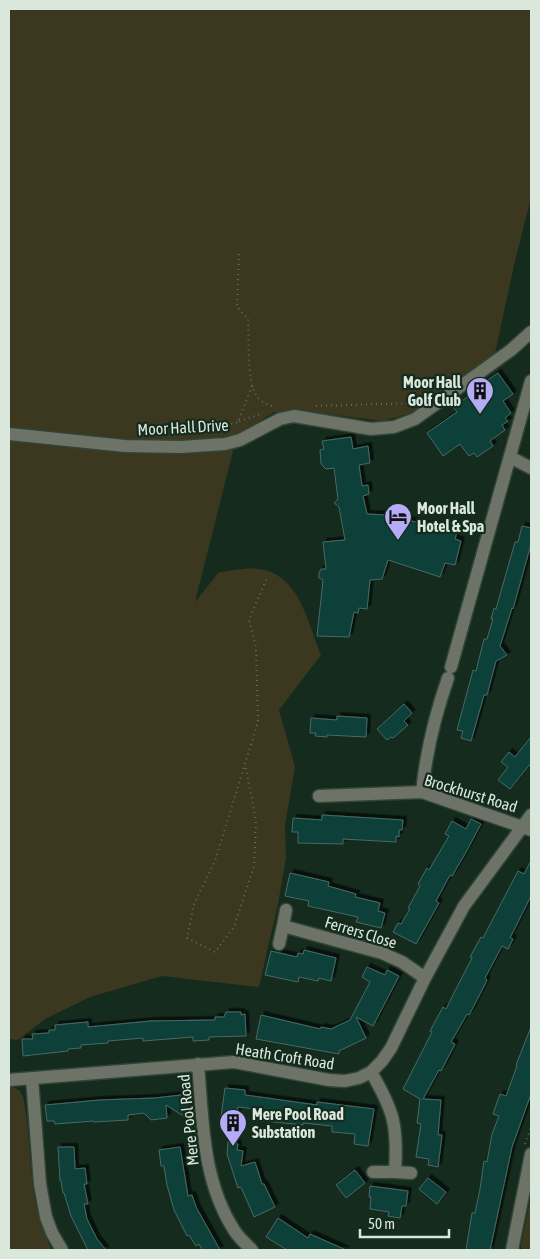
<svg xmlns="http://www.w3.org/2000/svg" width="540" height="1259" font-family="'Asap Condensed',sans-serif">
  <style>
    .green { fill: #3b381f }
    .building { fill: #0c3f38; stroke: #496a64; filter: url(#shadow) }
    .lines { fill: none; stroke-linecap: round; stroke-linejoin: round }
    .minor-casing { stroke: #304538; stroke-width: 15 }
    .path { stroke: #5b6f62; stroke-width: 2; stroke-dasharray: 1 4; stroke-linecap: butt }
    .minor { stroke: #6e7368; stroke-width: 12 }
    .labels { text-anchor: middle; stroke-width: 4.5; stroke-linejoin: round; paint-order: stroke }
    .poi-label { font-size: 16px; font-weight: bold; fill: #d9e7dd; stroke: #142b1d; text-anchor: start }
    .street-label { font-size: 16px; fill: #d9e7dd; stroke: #142b1d }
  </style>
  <defs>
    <filter id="shadow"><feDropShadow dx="3.5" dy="-3.5" stdDeviation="0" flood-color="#0009"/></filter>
  </defs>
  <rect width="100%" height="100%" fill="#142b1d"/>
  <path class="green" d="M9,9H531V198L515,261L494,358L421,410L383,421L318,413L274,412L237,435L195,602L219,572C231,571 246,567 258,569C299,573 308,623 321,655L279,710L295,767L285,825L286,858L278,904L259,987L162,976L90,997L45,1019L18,1040L9,1039Z
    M9,1085L19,1090L23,1096C34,1151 25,1196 52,1250H9Z
    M531,1195V1250H522L521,1246Z"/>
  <path class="building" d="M498,373L513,394L503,401L511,413L505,418L508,421L502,425L505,430L490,441L493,446L477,457L474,453L469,456L460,444L443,456L427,433L457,412L453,407L483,386L482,384Z
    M351,437L353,449L368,446L370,463L359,465L362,486L368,485L369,494L363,496L367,514L387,515L457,532L455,539L461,541L455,565L445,563L440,577L388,560L382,579L370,580L367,609L359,608L358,613L354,612L349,637L317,636L323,580L319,578V573L321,569H326L323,542L345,540L339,507L334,503L338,499L334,468L326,469L321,464L320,450L324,449L322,441Z
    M522,526L531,528V544L513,609L512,608L500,646L507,655L496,661L487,695H484L471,741L461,738L463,731L457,730L473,670L476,671L484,639H487L493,619H491L494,608L496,609L515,542H518Z
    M404,704L412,713L404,721L408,725L393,738L391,737L387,740L377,729Z
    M337,716L367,718L366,737L327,735V737L315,736L316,733H310L311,718L337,720Z
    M531,737V763L510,789L498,780L508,767L501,762L509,752L515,757Z
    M322,815L403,820L402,830H399V837L396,836V842L343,839V844L298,843V832H292L293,818L322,820Z
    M471,819L481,824L466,852L452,876L450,875L436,901L439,903L416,944L393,932L398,923L401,924L410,909L408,908L420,886L418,884L427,868L429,870L449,836L445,834L452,821L466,829Z
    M531,861V896L510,938L513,939L508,949L502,946L485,978L487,980L479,996L469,1015L467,1014L451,1042L455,1044L441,1071L439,1070L423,1099L441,1100L438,1135H442L438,1167L428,1165L429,1159L416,1157L421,1124L417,1123L420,1099L403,1089L432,1032L430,1031L443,1007L446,1009L456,989L472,958L470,957L481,937L483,938L518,871L524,874Z
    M290,873L329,882L328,886L356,894L355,897L380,903L378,911L385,913L381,928L356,922L358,917L308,906L309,901L285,896Z
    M304,950L336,958L331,981L319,978L318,981L299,977L298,982L265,975L271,951L297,957L298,953L303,954Z
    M367,967L385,975L387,970L399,976L373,1026L356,1017L366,1038L339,1051V1054L256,1039L261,1015L320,1029L321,1027L331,1029L350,1020L370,982L362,977Z
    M226,1012H241V1015L245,1014L246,1036L209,1037V1040L193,1041V1037L143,1041V1038L108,1041V1043L81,1045V1048L68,1049V1051L23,1056L22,1039H33L32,1034L49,1033V1030H55V1025L88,1022V1027L151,1021L215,1020V1017H224Z
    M531,1027V1094L512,1147L490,1250H466L472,1213H475L480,1189L484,1161L487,1162L492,1134L499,1116L493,1114L500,1094L506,1096L517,1066L516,1065Z
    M225,1088L245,1090V1095L317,1105V1102L374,1109L368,1146L354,1144L355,1134L332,1132V1126L303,1123V1125L255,1120L256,1109L238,1107L236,1119L221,1117Z
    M190,1094L192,1110H189L190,1120L166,1105L167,1118L151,1120L144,1113L128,1115V1120L94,1122V1121L55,1124L54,1121H47L45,1105L100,1100L155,1098Z
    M228,1142L238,1144L237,1150L243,1151L241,1166L255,1162L262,1184H264L275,1207L254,1217L241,1187L238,1188L227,1154Z
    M58,1147H74L75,1169L85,1168L87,1184H84L88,1204H84L87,1219L97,1239L106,1250H88L71,1216L64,1193H63L61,1181H60Z
    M180,1147L188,1196L192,1195L196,1207L220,1250H202L199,1244L196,1246L189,1235L187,1236L174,1210L167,1185L164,1166H161L159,1150Z
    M355,1170L365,1183L346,1198L336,1185Z
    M428,1178L446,1192L437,1204L419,1189Z
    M370,1186L408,1191L406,1206H402L400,1218L388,1216L389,1212L370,1209L371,1197H369Z
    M278,1218L308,1238L310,1234L346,1250H287L266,1237Z"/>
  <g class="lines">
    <defs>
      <path id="minor" d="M9,434L125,446L181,447L225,444L240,440L280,419L294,416L371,429L394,427L415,419L511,350L531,332
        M510,457L531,468
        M451,667L531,381
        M422,792C426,753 435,715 448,678
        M319,796L422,792L531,830
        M283,926L286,910
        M279,944L283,926L382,953L402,962L425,978
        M198,1064C203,1121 202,1180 234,1230C238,1237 246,1244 252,1250
        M371,1072C394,1111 398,1126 395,1172L411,1173
        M32,1078L40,1184L46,1217L52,1233L62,1250
        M9,1080L234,1062L329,1080L345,1081L359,1078L371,1072L382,1061L391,1048L425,978L464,906L531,815
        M373,1172H395
        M512,1250L531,1154"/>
    </defs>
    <use href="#minor" class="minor-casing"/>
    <path class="path" d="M239,254L237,307L248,319C249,337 247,381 256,395C260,402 268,405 276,407
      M252,386L238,422L263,413
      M316,406L416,403
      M187,431C204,424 221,428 238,422
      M245,763L256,821L254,866L234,927L215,952L187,938L194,904L215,861L258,722L256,647L249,620L267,578
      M525,1144L531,1127"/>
    <use href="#minor" class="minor"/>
  </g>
  <defs>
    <symbol id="building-pin" viewBox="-11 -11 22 30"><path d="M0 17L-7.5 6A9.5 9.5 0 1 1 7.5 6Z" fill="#b5acf8" stroke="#142b1d"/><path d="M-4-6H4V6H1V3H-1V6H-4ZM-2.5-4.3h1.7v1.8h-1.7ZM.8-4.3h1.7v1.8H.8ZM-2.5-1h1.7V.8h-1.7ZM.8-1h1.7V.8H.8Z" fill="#111"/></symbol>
    <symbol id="hotel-pin" viewBox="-11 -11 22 30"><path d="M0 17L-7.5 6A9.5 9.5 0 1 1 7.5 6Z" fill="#b5acf8" stroke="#142b1d"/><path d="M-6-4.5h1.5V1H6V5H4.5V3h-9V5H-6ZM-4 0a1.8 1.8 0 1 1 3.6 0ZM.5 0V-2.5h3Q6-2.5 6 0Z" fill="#111"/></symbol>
  </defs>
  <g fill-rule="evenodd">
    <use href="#building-pin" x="464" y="375" width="32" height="43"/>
    <use href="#hotel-pin" x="382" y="501" width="32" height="43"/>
    <use href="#building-pin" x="217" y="1107" width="32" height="43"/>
  </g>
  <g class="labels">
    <g class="poi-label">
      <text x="461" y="388" text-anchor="end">Moor Hall<tspan x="461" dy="18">Golf Club</tspan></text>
      <text x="417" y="514">Moor Hall<tspan x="417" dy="18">Hotel &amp; Spa</tspan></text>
      <text x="252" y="1120">Mere Pool Road<tspan x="252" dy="18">Substation</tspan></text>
    </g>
    <g class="street-label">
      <text transform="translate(183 427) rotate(-3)" y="6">Moor Hall Drive</text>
      <text transform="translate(471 793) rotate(17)" y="6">Brockhurst Road</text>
      <text transform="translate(361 932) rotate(17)" y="6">Ferrers Close</text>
      <text transform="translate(285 1056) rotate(9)" y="6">Heath Croft Road</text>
      <text transform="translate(188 1120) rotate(-96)" y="6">Mere Pool Road</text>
    </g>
  </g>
  <rect width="540" height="1259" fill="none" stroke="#d9e7dd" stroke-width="20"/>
  <path d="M360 1229v8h89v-8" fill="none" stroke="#d9e7dd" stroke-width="2.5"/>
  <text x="368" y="1229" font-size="15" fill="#d9e7dd" stroke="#142b1d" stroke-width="4" paint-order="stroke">50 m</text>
</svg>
